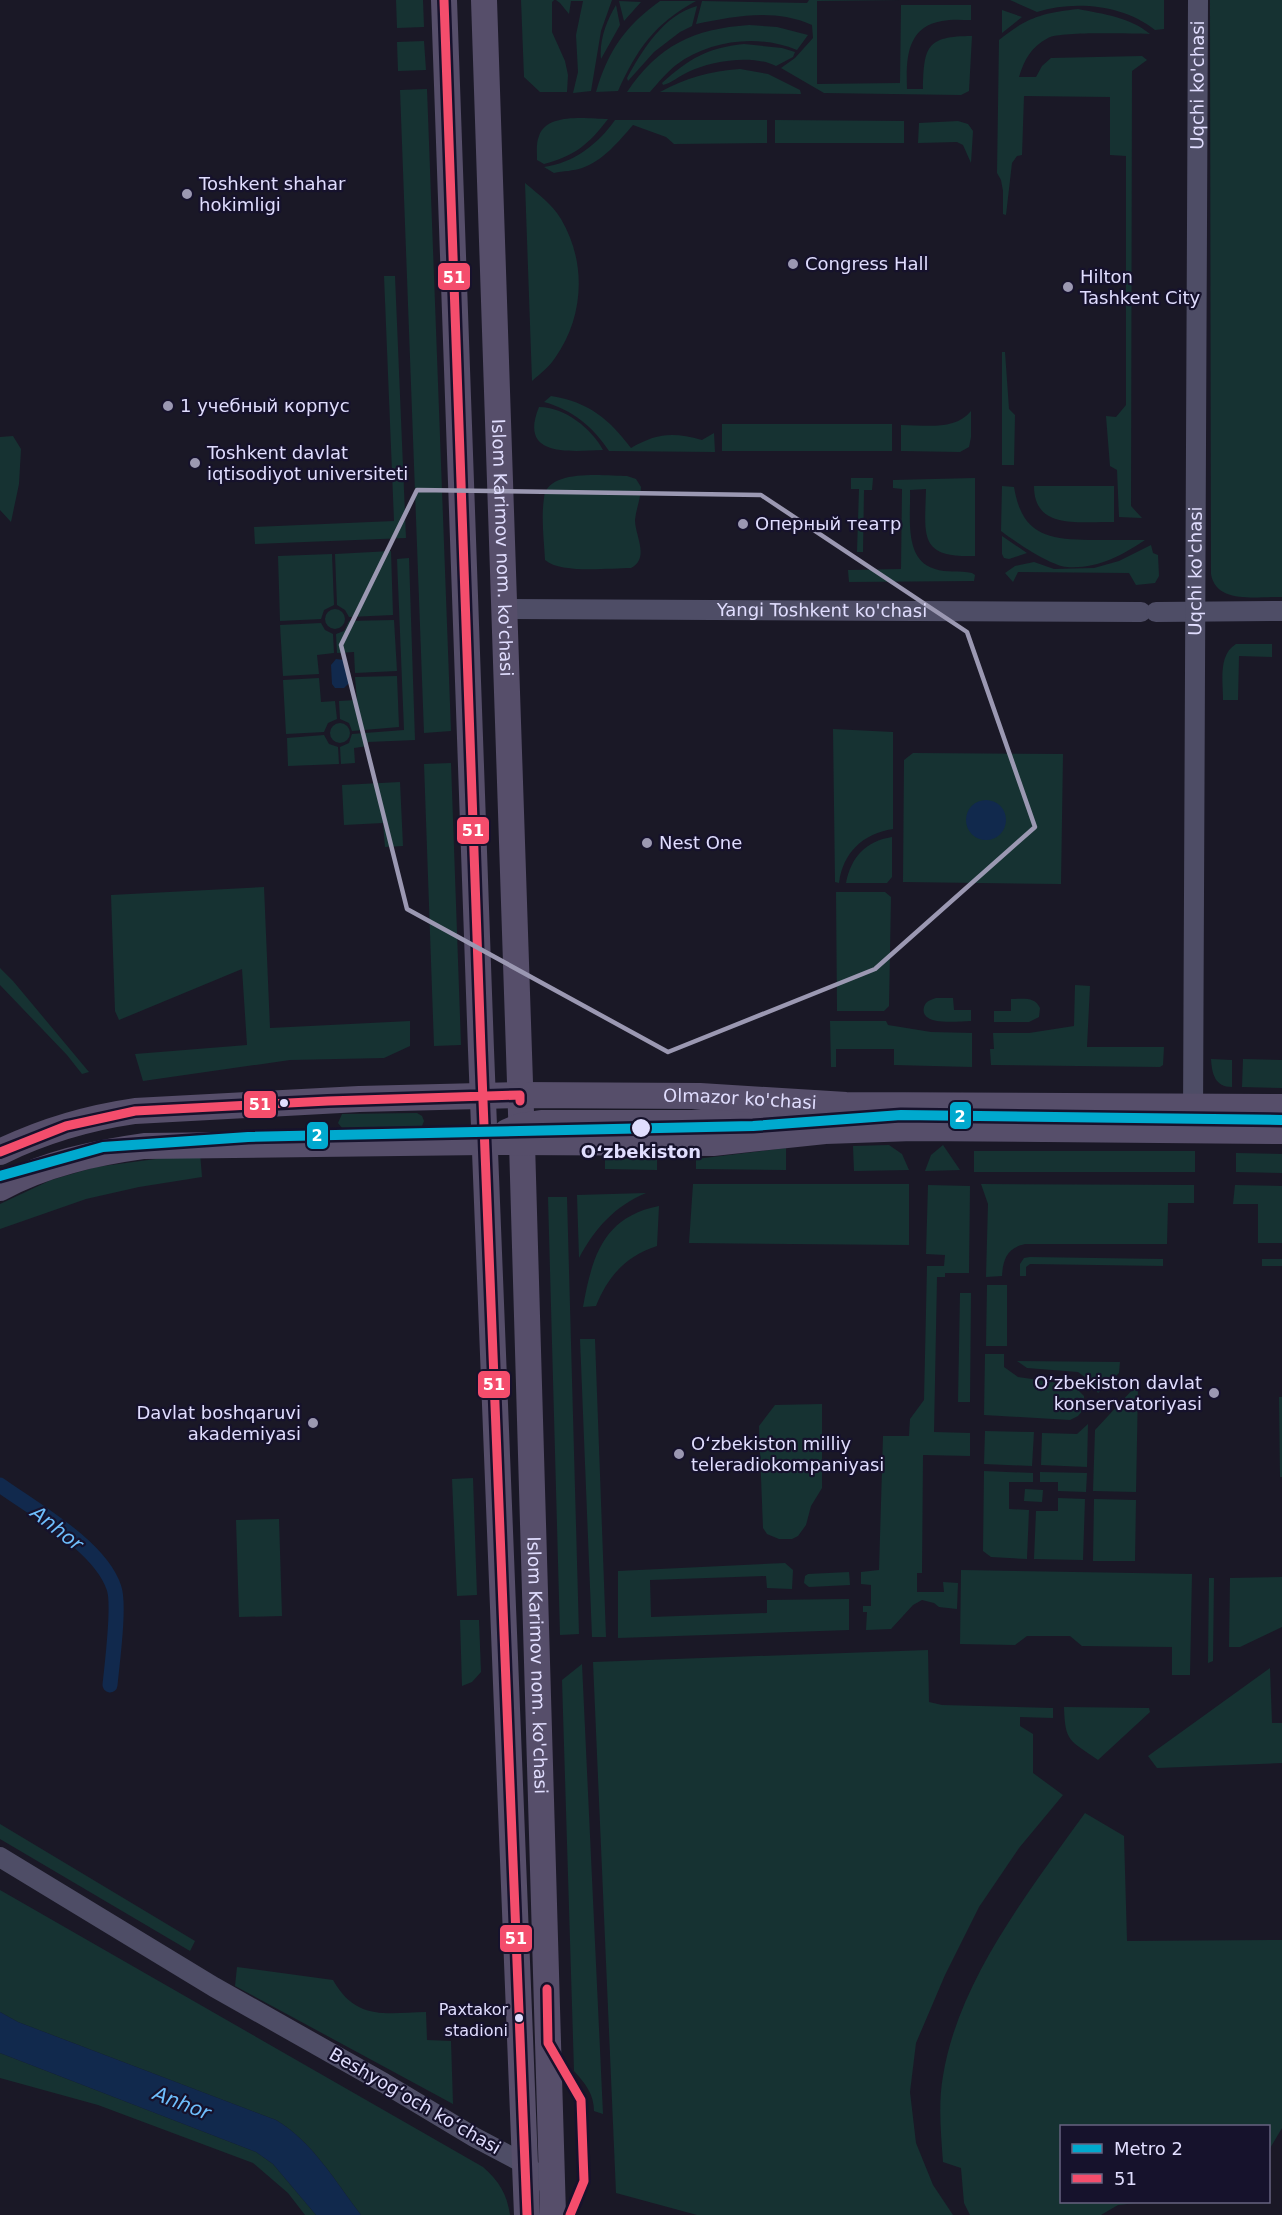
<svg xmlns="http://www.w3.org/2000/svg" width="1282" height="2215" font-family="'DejaVu Sans',sans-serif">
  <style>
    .green { fill: #163232 }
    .water { fill: #11294d }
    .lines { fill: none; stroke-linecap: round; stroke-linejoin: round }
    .canal { stroke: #11294d; stroke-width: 15 }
    .minor { stroke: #4e4d66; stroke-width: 20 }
    .major { stroke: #564e6a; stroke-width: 26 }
    .bus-1-casing { stroke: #16122c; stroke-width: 14 }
    .bus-1 { stroke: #f44d6c; stroke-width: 9 }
    .metro-1-casing { stroke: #16122c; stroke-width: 15 }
    .metro-1 { stroke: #00a9ce; stroke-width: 10 }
    .marked { fill: none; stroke: #9b98b2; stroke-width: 4.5; stroke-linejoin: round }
    .poi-dot { fill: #9b98b2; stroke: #16122c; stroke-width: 2 }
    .bus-dot { fill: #e0ddfe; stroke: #16122c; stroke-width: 2 }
    .labels { text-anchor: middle; stroke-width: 4.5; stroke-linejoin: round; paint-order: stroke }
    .bus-label { font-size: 16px; fill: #e0ddfe; stroke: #16122c; text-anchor: end }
    .street-label { font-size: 18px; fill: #e0ddfe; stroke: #16122c }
    .poi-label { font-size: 18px; fill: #e0ddfe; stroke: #16122c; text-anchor: start }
    .stop-label { font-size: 18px; font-weight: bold; fill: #e0ddfe; stroke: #16122c }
    .water-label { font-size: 20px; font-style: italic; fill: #6ebefc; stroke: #16122c }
    .line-badge { stroke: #16122c; stroke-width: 2 }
    .badge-label { font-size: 16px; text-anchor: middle; font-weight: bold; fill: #fff }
  </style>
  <rect width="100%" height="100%" fill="#1a1826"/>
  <path class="green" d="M396,0H423L424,27L397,28Z
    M521,0H554L552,2V32L565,61L568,75L567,92H540L524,77Z
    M556,0H612L601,31L591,91L573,93L578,72L576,35L583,1H571L569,14L560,3Z
    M809,0H900L817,1V84L900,83L901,5H971V20C962,20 952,19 942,21C906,27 906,60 907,89H923C924,47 926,36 972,36L969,91L961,95L824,93L781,68L795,58L813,38L812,25C775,8 735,16 696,24L702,1L807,3Z
    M1010,0H1164V29L1155,30C1124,5 1075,0 1037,12Z
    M1210,0H1282V597C1259,596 1216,605 1211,574Z
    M619,1L641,2L624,21Z
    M660,1H696C655,23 637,49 618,91L596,92C608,51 625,26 660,1Z
    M616,5L620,25L601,59C599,40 607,20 616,5Z
    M697,6L692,26L680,32L654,52L628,81L627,78C643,49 664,15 697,6Z
    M1078,9C1103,14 1130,17 1150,34C1131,34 1062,31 1048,38C1031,47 1024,60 1019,77H1036L1042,66L1051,58L1142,56L1147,60L1132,71L1131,506L1142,518L1119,517L1117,470L1110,466L1106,416L1116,417L1126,405V156L1110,155V97L1024,96L1022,155L1017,156L1012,163L1006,215L1003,214V191L1001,180L997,173L999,40C1027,17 1043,13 1078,9Z
    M1002,10L1022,17L1002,33Z
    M749,25L777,27L808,35L797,50C758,34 710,40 676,65C667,72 658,83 650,92H627C659,45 693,29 749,25Z
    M424,41L426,70L398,71L397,42Z
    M744,44L782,48L795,52L793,57L776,66C752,54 711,61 688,72C679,76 672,83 663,85L662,83C690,58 707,48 744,44Z
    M740,69L768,74L800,90L801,94L660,92C686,78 710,71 740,69Z
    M427,89L451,731L424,733L400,90Z
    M608,119C589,144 575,156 544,164L537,160C537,152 536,143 539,136C547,112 589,119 608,119Z
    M615,120H767V143L674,144L666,137L633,125C619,141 603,161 582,168C574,171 563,171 554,173L544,167C574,163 598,144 615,120Z
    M775,120L904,121V143H775Z
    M958,121L968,124L973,131L971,163L963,145L957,142L918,143L919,123Z
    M525,183C538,194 552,204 561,219C587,263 584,317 555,358C549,367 540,374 532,381Z
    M384,276H395L406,538L255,544L254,527L394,521Z
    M1002,352H1005L1009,409L1015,415L1014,465H1002Z
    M551,396C589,402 609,419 631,448C657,433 673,432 702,440L714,433L715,452L609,451C593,427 573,410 544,402Z
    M539,407C565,407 592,429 603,450C570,451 518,458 539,407Z
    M971,411V437L969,447L960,452L901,451V425C925,425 955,431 971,411Z
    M722,424H892V451H722Z
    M13,436L21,449L19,484L11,522L0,510V437Z
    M627,476L636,479L641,487C641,498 636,509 635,520C635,536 650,558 631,568C609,568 561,574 545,560C544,540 541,518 544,498C547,468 605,476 627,476Z
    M851,478H873L872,490H864L863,552H857L859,489H851Z
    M975,478V556C918,558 925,536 926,489L910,490C911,515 903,560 935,569C946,573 960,570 972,573L975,575L974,581L849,582L848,570L901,569L902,489L893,488V480Z
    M1002,486L1014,487C1022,535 1047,539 1089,540C1107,540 1126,540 1145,540C1121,556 1097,569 1067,567C1051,566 1014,541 1001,531Z
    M1034,486H1114V522C1081,521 1034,531 1034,486Z
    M1002,536L1027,553L1009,559L1004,558L1002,554Z
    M1151,545L1153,553L1158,555L1159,576L1155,583L1136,585L1129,573L1018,572L1013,582L1005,573L1015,566L1034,562L1054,569L1094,568L1119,561Z
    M391,551L393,615L349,617L345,610L337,605L335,554Z
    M332,554L334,605L324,610L321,619L280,621L278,556Z
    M409,558L415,740L368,742V746L354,748L355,763L341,764L340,747L349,743L352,734L404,730L397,559Z
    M325 619a10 10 0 1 1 20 0a10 10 0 1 1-20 0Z
    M394,620L397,671L355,673L354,652L337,653L336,634L344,631L349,621Z
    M321,623L325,630L333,634L334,653L317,655L319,674L283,676L280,625Z
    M1236,644H1272V657L1239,656L1238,700H1223C1223,681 1218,655 1236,644Z
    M397,676L399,727L352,731L349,723L340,719L339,701L357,700L355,677Z
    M319,678L321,702L335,701L337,719L328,723L324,732L286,734L283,680Z
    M330 733a10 10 0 1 1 20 0a10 10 0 1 1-20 0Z
    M833,729L893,732V829C862,834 843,853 839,883L835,882Z
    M324,735L329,744L338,747L339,764L288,766L287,738Z
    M913,753L1063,754L1061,884L903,882L904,760Z
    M451,763L461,1045L434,1046L424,764Z
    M400,782L403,846L385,847L383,823L344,825L342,785Z
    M892,837V877L887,883H846C851,857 866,841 892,837Z
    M264,887L270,1028L410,1021V1046L384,1058L290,1060L143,1081L135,1054L247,1045L242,969L119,1020L115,1011L111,895Z
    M836,892H885L891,897L889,1006L884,1011H837Z
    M0,968L13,981L89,1072L82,1074L67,1055L0,985Z
    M1075,985L1090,986L1087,1047H1164L1163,1065L1160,1067L991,1065L990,1049H994L993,1033H1029L1074,1026Z
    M936,998H953L954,1010H971V1021C960,1021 919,1027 924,1007C926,1001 930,1000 936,998Z
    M1011,999C1022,999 1035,996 1040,1008L1039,1017L1029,1022H994V1011H1011Z
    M830,1021H886L888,1025L931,1032L972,1033V1067L894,1065V1049H836V1067H831Z
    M1211,1059L1232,1060V1087C1215,1087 1212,1074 1211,1059Z
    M1243,1059L1282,1060V1088L1242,1087Z
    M417,1113L422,1116L424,1121L422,1126L418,1129L342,1128L338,1123L342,1114Z
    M889,1145L902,1154L909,1170L854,1171L853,1146Z
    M943,1145L960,1170L925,1171L931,1155Z
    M786,1148V1170L696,1169V1159Z
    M974,1151H1195V1172H974Z
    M200,1153L202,1177L139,1187L86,1199L0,1229V1204L51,1180L96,1167Z
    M1236,1153L1282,1154V1173L1236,1172Z
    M605,1158L657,1159V1170L605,1169Z
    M693,1184H909V1245L689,1243Z
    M981,1184L1194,1185V1203H1168L1167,1244H1025C1007,1248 1003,1259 1002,1276L986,1277L988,1204Z
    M928,1185L970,1186L969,1273H945V1277H937L934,1432L970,1433V1456L923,1455L922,1573H917V1592H944L943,1582L958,1583L957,1609L939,1607L934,1603L922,1600L913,1605L891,1629L866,1630L867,1612H863V1606H871V1585L861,1584V1572L879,1570L883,1436H909L910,1419L924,1400L927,1266H944L945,1255L926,1254Z
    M1235,1185L1282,1186V1243H1258V1204H1233Z
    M646,1193C615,1206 595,1228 579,1258L577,1195Z
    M548,1197H567L579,1634L560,1635Z
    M659,1206L657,1246C626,1256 608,1276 596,1306L583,1307C592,1257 603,1217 659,1206Z
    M1030,1257L1163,1259V1266L1030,1264L1026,1267V1276H1020V1264L1024,1258Z
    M1262,1259H1282V1266H1262Z
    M987,1285H1007V1346H986Z
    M960,1293H971L970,1402H958Z
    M580,1339H595L606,1637H592Z
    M985,1354H1004V1367L1018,1377L1073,1385L1084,1396V1409L1078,1416L1070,1420L984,1415Z
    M1017,1361L1120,1362L1119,1373L1098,1393L1089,1380L1078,1372L1027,1368Z
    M1134,1388H1138L1136,1492L1093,1491L1095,1430Z
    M1279,1397H1282V1477H1280Z
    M822,1404V1488L811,1506L806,1525L798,1536L792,1539H779L767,1534L763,1528L759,1426L775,1405Z
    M1088,1424L1087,1467L1041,1465L1042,1433L1077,1434Z
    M985,1431L1034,1432L1032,1466L984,1464Z
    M984,1471L1033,1473V1482H1009V1509L1029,1510L1027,1559L991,1557L983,1551Z
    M1040,1472L1087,1473L1086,1492L1058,1491V1482H1040Z
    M473,1478L477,1595L457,1596L452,1479Z
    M1025,1489L1043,1490L1042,1502L1024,1501Z
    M1058,1498L1085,1499L1083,1560L1034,1559L1036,1511H1058Z
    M1094,1499L1136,1500L1135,1561H1093Z
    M279,1519L282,1616L239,1617L236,1520Z
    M785,1563L793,1570L792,1589L767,1588L766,1576L650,1580L651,1617L767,1613V1600L849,1599V1630L618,1638V1571Z
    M961,1570L1192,1574L1190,1675H1172V1647L1082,1646L1070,1636H1027L1015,1645L960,1644Z
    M849,1572L850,1585L809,1587L804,1583L805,1576L808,1574Z
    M1282,1577V1627L1240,1647H1229L1230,1578Z
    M1209,1578H1214L1213,1661L1208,1663Z
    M460,1620H479L481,1672L472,1682L462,1686Z
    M928,1650L929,1702L942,1705L1053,1708V1718L1020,1717V1726L1033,1734V1773L1063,1795L1019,1848L979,1907L945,1975L916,2043L910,2092L916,2143L933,2185L953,2215H697L616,2193L593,1662Z
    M582,1664L603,2114L594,2111C594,2094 585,2083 574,2071L562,1680Z
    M1270,1668L1272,1723H1282V1763L1157,1768L1148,1756Z
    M1064,1707L1149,1708L1150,1712L1098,1760C1070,1740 1065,1743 1064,1707Z
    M1085,1813L1124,1836L1127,1941L1282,1940V2128L1269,2150L1268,2126H1062V2202H1146L1118,2205L1101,2215H970L964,2203L961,2168L943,2162C941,2134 938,2104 943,2076C958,1981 1030,1890 1085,1813Z
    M0,1824L195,1941L190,1951L0,1839Z
    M0,1890L483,2167C499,2181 507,2194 510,2215H361C335,2181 312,2141 276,2120L18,2022L0,2012Z
    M237,1967L333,1980C356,2021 386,2013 426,2012L427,2040L451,2041L453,2104L235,1986Z
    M0,2053L256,2152L273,2164L316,2215H305L288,2193L253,2163L98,2105L0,2078Z"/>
  <path class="water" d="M336,659L344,660L348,664L349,683L344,688H335L332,684L331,665Z
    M966 820a20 20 0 1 1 40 0a20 20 0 1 1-40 0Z
    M0,2012L18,2022L276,2120C312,2141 335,2181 361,2215H316L273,2164L256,2152L0,2053Z"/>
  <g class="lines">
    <path class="canal" d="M0,1485C35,1510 101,1547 114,1588C120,1605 112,1664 110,1685"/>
    <g class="minor">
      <path id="s1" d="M504,609L1141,612"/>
      <path d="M1156,612L1282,611"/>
      <path id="s2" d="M1193,1119L1198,0"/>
      <path d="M0,1857L214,1987L384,2083L474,2137L525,2164L553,2189"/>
    </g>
    <g class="major">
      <path d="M444,0L481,1050L527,2215"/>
      <path id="s3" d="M484,0L522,1143L553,2215"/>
      <path d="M507,1132L521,1126L541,1123H693L786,1113"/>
      <path id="s4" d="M0,1152C43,1131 87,1118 135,1111L359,1099L520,1095L700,1096L846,1105L1282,1107"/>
      <path d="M0,1188C44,1164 94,1153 144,1146L485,1142L713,1143L825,1131L913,1128L1282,1131"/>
    </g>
    <defs>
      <path id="bus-1" d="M444,0L481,1050L527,2215
        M0,1152L66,1126L135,1111L328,1101L520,1095V1101
        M547,1989L548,2043L581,2100L584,2181L570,2215"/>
    </defs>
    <use href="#bus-1" class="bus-1-casing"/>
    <use href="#bus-1" class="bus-1"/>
    <defs>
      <path id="metro-1" d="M0,1176L103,1147L248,1137L753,1126L901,1115L1282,1120"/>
    </defs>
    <use href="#metro-1" class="metro-1-casing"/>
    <use href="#metro-1" class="metro-1"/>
  </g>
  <path class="marked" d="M417,490L761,495L967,632L1035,827L875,969L668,1052L407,909L341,645Z"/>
  <g class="poi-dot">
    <circle cx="187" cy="194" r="6"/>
    <circle cx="793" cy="264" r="6"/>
    <circle cx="1068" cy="287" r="6"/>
    <circle cx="168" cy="406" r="6"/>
    <circle cx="195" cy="463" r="6"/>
    <circle cx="743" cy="524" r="6"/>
    <circle cx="647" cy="843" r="6"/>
    <circle cx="1214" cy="1393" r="6"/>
    <circle cx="313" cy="1423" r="6"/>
    <circle cx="679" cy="1454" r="6"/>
  </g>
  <g class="bus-dot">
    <circle cx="284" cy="1103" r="5"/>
    <circle cx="641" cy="1128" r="10"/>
    <circle cx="519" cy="2018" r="5"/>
  </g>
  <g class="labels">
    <g class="bus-label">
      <text x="508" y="2015">Paxtakor<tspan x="508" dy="21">stadioni</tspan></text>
    </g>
    <g class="street-label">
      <text dy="6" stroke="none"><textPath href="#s2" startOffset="1034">Uqchi ko'chasi</textPath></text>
      <text dy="6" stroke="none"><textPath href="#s3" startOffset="548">Islom Karimov nom. ko'chasi</textPath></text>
      <text dy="6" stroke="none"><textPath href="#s2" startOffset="548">Uqchi ko'chasi</textPath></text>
      <text dy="6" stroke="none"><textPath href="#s1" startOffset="318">Yangi Toshkent ko'chasi</textPath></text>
      <text dy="6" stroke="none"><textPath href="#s4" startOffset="747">Olmazor ko'chasi</textPath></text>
      <text dy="6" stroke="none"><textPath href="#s3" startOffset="1666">Islom Karimov nom. ko'chasi</textPath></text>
      <text transform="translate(415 2101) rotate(30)" y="6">Beshyogʻoch koʻchasi</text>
    </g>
    <g class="poi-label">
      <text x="199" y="190">Toshkent shahar<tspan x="199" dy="21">hokimligi</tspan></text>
      <text x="805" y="270">Congress Hall</text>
      <text x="1080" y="283">Hilton<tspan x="1080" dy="21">Tashkent City</tspan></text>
      <text x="180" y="412">1 учебный корпус</text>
      <text x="207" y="459">Toshkent davlat<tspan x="207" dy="21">iqtisodiyot universiteti</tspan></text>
      <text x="755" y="530">Оперный театр</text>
      <text x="659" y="849">Nest One</text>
      <text x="1202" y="1389" text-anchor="end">O’zbekiston davlat<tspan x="1202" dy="21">konservatoriyasi</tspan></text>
      <text x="301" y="1419" text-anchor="end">Davlat boshqaruvi<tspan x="301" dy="21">akademiyasi</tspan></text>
      <text x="691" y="1450">Oʻzbekiston milliy<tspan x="691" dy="21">teleradiokompaniyasi</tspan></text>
    </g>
    <g class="stop-label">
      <text x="641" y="1158">Oʻzbekiston</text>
    </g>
    <g class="water-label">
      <text transform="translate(57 1528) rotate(38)" y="7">Anhor</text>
      <text transform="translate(182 2103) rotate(21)" y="7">Anhor</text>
    </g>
  </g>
  <g class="line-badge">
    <rect x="437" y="262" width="34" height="29" rx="6" fill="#f44d6c"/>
    <rect x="456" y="816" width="34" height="29" rx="6" fill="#f44d6c"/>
    <rect x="243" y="1090" width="34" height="29" rx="6" fill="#f44d6c"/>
    <rect x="949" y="1101" width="23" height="29" rx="6" fill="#00a9ce"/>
    <rect x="306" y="1121" width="23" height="29" rx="6" fill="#00a9ce"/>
    <rect x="477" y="1370" width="34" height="29" rx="6" fill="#f44d6c"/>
    <rect x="499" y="1924" width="34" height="29" rx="6" fill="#f44d6c"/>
  </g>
  <g class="badge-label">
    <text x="454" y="283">51</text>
    <text x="473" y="836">51</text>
    <text x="260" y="1110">51</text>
    <text x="960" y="1122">2</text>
    <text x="317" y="1141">2</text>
    <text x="494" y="1390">51</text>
    <text x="516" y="1944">51</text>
  </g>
  <rect x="1060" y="2125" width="210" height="78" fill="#16122c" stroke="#676380" stroke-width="1.5"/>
  <rect x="1072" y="2144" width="30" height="9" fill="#00a9ce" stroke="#676380" stroke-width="1.5"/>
  <text x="1114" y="2155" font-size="18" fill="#e0ddfe">Metro 2</text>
  <rect x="1072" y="2174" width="30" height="9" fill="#f44d6c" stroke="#676380" stroke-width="1.5"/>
  <text x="1114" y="2185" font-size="18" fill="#e0ddfe">51</text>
</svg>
